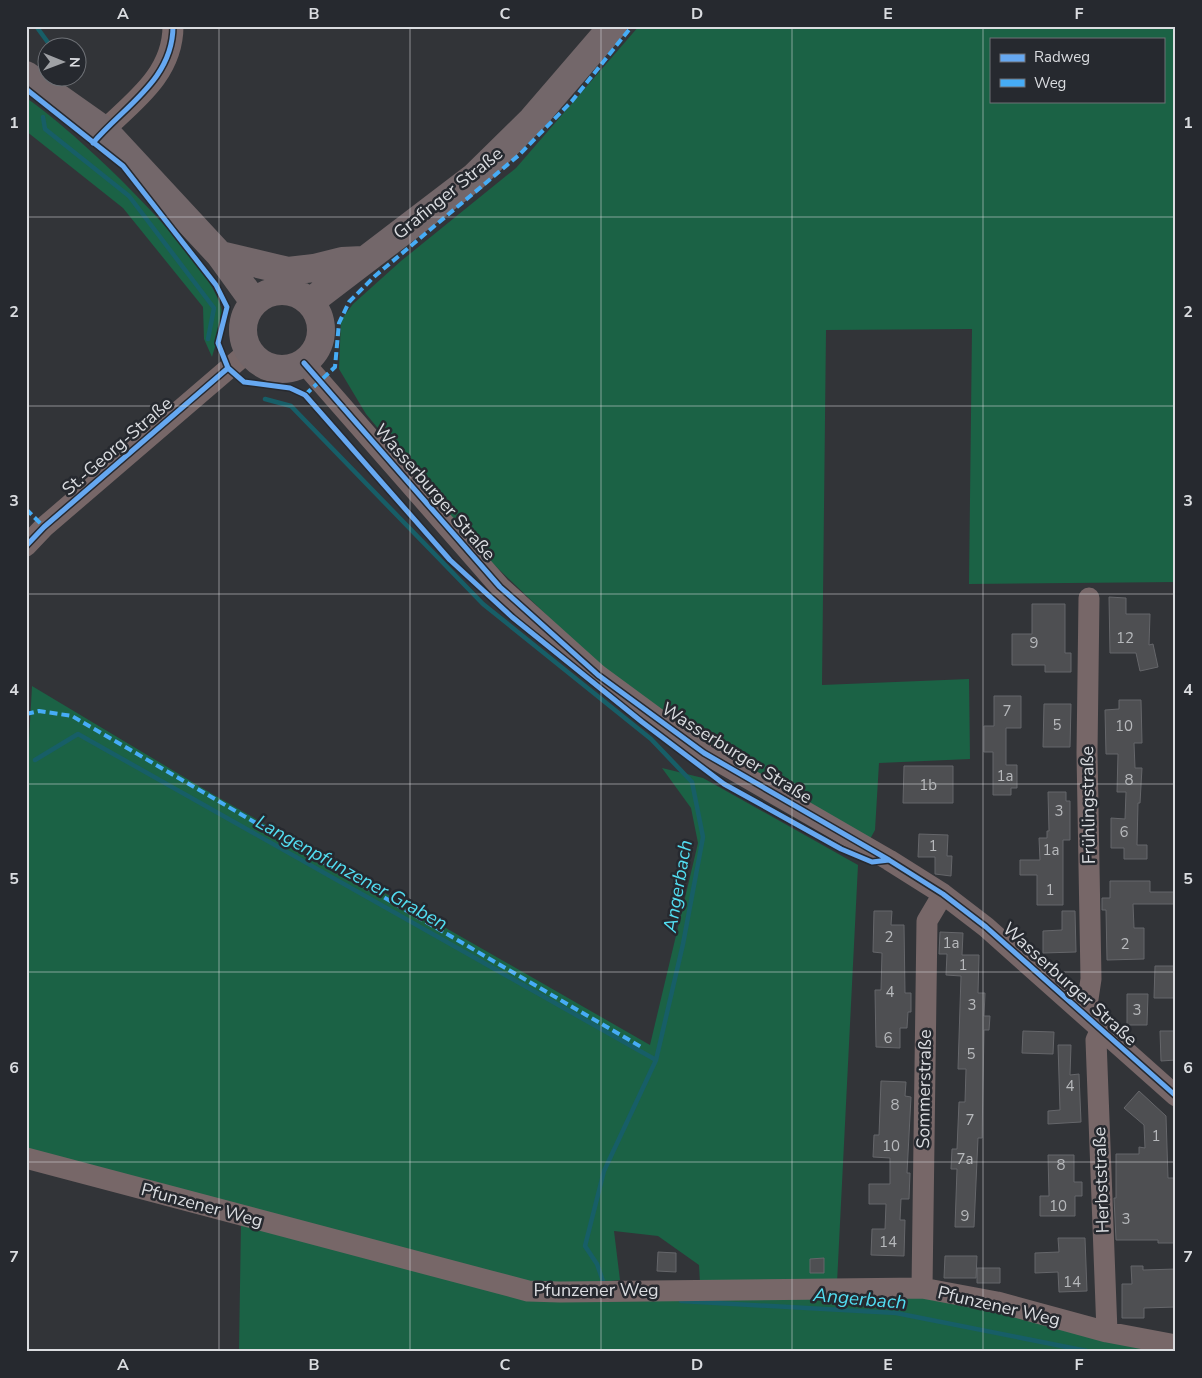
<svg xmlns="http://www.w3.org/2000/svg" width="1202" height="1378" font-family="'Nunito Sans',sans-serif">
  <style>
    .green { fill: #1b6245; fill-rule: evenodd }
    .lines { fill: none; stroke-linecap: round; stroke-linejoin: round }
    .stream { stroke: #175e67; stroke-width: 4.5 }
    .building { fill: #4e4f52; stroke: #65666a }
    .minor { stroke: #776768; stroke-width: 21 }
    .major { stroke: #73676a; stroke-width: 28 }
    .quiet { stroke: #46acf6; stroke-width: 4; stroke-dasharray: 8 4; stroke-linecap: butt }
    .cycleway-casing { stroke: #26292f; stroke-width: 8 }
    .cycleway { stroke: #66a8f1; stroke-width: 5 }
    .grid { fill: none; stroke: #dadce0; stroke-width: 1; stroke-opacity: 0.55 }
    .labels { text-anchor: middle; stroke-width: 5; stroke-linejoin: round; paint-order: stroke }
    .number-label { font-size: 15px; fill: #b7b9bc }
    .street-label { font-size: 18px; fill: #dadce0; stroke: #26292f }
    .water-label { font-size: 19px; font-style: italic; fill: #52ddf1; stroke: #26292f }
    .neatline { fill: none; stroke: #dadce0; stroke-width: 2 }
    .grid-label { font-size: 16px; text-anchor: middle; font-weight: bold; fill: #dadce0 }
  </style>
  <rect width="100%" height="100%" fill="#323438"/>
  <path class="green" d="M639,26H1176V582L969,584L972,329L826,330L822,685L969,679L970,759L879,763L875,830L869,841L762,779L657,711L585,652L481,552L366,414L339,369L341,320L353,304L401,261L516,168ZM991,39H1163V101H991Z
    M26,98C69,125 218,265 222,313C223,324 215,346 212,357L204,339L203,307L123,208L26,131Z
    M32,686L214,795L650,1045L698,843L691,808L662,768L703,778L858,865L837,1283H700L699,1265L658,1236L614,1231L620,1280L557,1287L530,1285L26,1154V796Z
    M241,1220L499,1286L921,1296L990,1308L1164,1352H239Z"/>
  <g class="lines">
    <path class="stream" d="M36,26L52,48
      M43,117L45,129L129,196L214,308L208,339
      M265,399L291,406L483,604L651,739L692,782L703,837L683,944L656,1060L604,1171L585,1246L597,1264L604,1284
      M35,760L78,734L656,1060
      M681,1301L896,1313L1092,1352"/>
  </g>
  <path class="building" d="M1109,597L1126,598V614H1150L1149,645L1153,644L1158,667L1140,671L1136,653H1110Z
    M1032,604H1065V653H1071V672H1045V665H1012V634H1032Z
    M994,696H1021V728H1006V765H1017V788H1011V795H993V752H984V726H994Z
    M1119,700H1141L1142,743H1134L1135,768H1142L1140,803H1138L1137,845H1147V859H1124V848H1111V818L1125,819L1126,792H1117L1118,754H1106L1105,710L1119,709Z
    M1044,704H1071L1070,747H1043Z
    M904,766H953V803H903Z
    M1048,792H1066V801H1070V840H1063V905H1037V875H1020V860H1040L1039,838H1047V831H1049Z
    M919,834L948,835L947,856H952L951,876L935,874V857H918Z
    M1110,881H1150V892H1176V904H1133L1134,928H1144V959L1107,960L1106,910H1102V898H1110Z
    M874,911H892L891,925H904L905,993H911V1012H908L907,1028H900V1048L876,1047L875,990H881L882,953L873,952Z
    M1062,911H1075L1076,952L1043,953V931L1062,930Z
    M940,932L963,933L962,955H979L978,993H985L984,1016H990L989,1030H984L982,1138H978L974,1227H955L957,1169H951L952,1149H957L959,1102H965L966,1069H958L961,976L946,975L947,954H939Z
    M1155,966H1176V998H1154Z
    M1127,994H1148L1147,1025H1127Z
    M1023,1031L1054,1032L1053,1054L1022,1053Z
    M1160,1031H1176V1060L1161,1061Z
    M1058,1045H1071L1070,1075L1079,1074L1081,1122L1048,1124V1111L1060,1110Z
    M881,1081L906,1082L905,1096L911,1097L907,1173H910L909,1199H901L900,1220H905L904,1256L871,1255L872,1229H885L886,1204H869V1184H890V1158L873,1157L874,1135H879Z
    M1139,1091L1166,1116L1168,1178H1176V1243H1158V1240H1116L1114,1198H1116V1154H1139V1147L1145,1148L1144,1125L1124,1108Z
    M1048,1155H1074V1182H1082V1196H1075V1216H1040V1196H1049Z
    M1058,1238H1085L1087,1291L1059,1292L1058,1272L1035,1273V1253L1059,1252Z
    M658,1252L676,1253V1272L657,1271Z
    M945,1256H977L976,1278H944Z
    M824,1258V1273H810V1259Z
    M1131,1266H1143V1270L1176,1269V1307L1144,1308V1318H1122V1284H1132Z
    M977,1268H1000V1283H977Z"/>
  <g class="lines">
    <path class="minor" d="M104,130C136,100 173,73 173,26
      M304,363L500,587L598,675L704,753L889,860L943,894L986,927L1176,1096
      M26,546L44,527L249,351
      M1082,1011L1088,999L1091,979L1087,753L1089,598
      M1101,1029L1096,1040L1107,1332
      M26,1158L528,1291L560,1292L922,1288L997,1302L1107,1332L1176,1345
      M922,1288L927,921L943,894"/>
    <path class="major" d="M26,75L104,130L220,255L254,302
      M220,255L288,271L314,268L342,261L363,260
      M243 330a39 39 0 1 1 78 0a39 39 0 1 1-78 0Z
      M310,302L474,177L532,120L613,26"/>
    <path class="quiet" d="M305,395L335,367L339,323L349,302L375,276L519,155L572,101L632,26
      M26,509L44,527
      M26,714L39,711L72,716L643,1048"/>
    <defs>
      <path id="cycleway" d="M26,89L123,166L216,285L227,307L218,343L228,368L244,382L290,388L305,395L450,560L512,617L642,722L724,784L841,849L872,862L889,860
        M93,143C124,106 173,80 173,26
        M304,363L500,587L598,675L704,753L889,860L943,894L986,927L1176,1096
        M26,546L44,527L228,368"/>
    </defs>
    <use href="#cycleway" class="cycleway-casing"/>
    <use href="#cycleway" class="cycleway"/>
  </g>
  <path class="grid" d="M219,26V1352M410,26V1352M601,26V1352M792,26V1352M983,26V1352M26,217H1176M26,406H1176M26,594H1176M26,784H1176M26,972H1176M26,1162H1176"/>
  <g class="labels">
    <g class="number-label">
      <text x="1125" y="643">12</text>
      <text x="1034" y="648">9</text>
      <text x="1007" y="716">7</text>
      <text x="1057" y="730">5</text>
      <text x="1124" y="731">10</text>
      <text x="1005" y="781">1a</text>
      <text x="1129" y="785">8</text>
      <text x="928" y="790">1b</text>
      <text x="1059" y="816">3</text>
      <text x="1124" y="837">6</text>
      <text x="933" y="851">1</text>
      <text x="1051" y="855">1a</text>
      <text x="1050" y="895">1</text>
      <text x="889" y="942">2</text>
      <text x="951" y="948">1a</text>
      <text x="1125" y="949">2</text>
      <text x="963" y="970">1</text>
      <text x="890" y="997">4</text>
      <text x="972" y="1010">3</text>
      <text x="1137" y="1015">3</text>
      <text x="888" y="1043">6</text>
      <text x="971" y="1059">5</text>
      <text x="1070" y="1091">4</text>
      <text x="895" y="1110">8</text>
      <text x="970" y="1125">7</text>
      <text x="1156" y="1141">1</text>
      <text x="891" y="1151">10</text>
      <text x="965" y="1164">7a</text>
      <text x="1061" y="1170">8</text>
      <text x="1058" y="1211">10</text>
      <text x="965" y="1221">9</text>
      <text x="1126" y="1224">3</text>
      <text x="888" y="1247">14</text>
      <text x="1072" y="1287">14</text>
    </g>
    <g class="street-label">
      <text transform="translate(448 193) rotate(-39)" y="6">Grafinger Straße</text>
      <text transform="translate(117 446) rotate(-41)" y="6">St.-Georg-Straße</text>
      <text transform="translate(435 492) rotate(49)" y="6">Wasserburger Straße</text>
      <text transform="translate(737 753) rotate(32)" y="6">Wasserburger Straße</text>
      <text transform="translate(1088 805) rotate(-91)" y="6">Frühlingstraße</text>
      <text transform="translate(1070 984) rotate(42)" y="6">Wasserburger Straße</text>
      <text transform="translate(924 1089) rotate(-89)" y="6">Sommerstraße</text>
      <text transform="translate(1101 1180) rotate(-92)" y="6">Herbststraße</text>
      <text transform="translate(202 1205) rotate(15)" y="6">Pfunzener Weg</text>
      <text x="596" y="1296">Pfunzener Weg</text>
      <text transform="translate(999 1306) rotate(13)" y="6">Pfunzener Weg</text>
    </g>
    <g class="water-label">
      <text transform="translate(352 872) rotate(29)" y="7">Langenpfunzener Graben</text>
      <text transform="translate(677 886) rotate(-80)" y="7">Angerbach</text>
      <text transform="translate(860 1298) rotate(5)" y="7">Angerbach</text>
    </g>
  </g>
  <rect width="1202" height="1378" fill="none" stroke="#26292f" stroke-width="55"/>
  <rect x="990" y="38" width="175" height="65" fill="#26292f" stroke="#6e7176"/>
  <rect x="1000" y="54" width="25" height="8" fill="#66a8f1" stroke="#6e7176"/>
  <text x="1034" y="62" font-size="15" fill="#dadce0">Radweg</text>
  <rect x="1000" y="79" width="25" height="8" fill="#46acf6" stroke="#6e7176"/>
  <text x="1034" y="88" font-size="15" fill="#dadce0">Weg</text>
  <g transform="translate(62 62) rotate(91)"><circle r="24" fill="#26292f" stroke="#6e7176"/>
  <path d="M0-4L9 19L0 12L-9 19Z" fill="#9fa1a5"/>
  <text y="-8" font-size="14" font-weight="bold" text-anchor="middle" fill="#dadce0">N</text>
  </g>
  <rect x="28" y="28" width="1146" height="1322" class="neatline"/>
  <g class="grid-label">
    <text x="123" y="19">A</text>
    <text x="314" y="19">B</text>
    <text x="505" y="19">C</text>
    <text x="697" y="19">D</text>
    <text x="888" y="19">E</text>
    <text x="1079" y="19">F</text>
    <text x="14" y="128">1</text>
    <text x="1188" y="128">1</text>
    <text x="14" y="317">2</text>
    <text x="1188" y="317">2</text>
    <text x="14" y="506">3</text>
    <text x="1188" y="506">3</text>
    <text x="14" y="695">4</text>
    <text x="1188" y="695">4</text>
    <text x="14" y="884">5</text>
    <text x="1188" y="884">5</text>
    <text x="14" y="1073">6</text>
    <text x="1188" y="1073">6</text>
    <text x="14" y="1262">7</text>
    <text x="1188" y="1262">7</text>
    <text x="123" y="1370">A</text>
    <text x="314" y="1370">B</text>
    <text x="505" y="1370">C</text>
    <text x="697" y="1370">D</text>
    <text x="888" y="1370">E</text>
    <text x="1079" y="1370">F</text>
  </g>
</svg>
